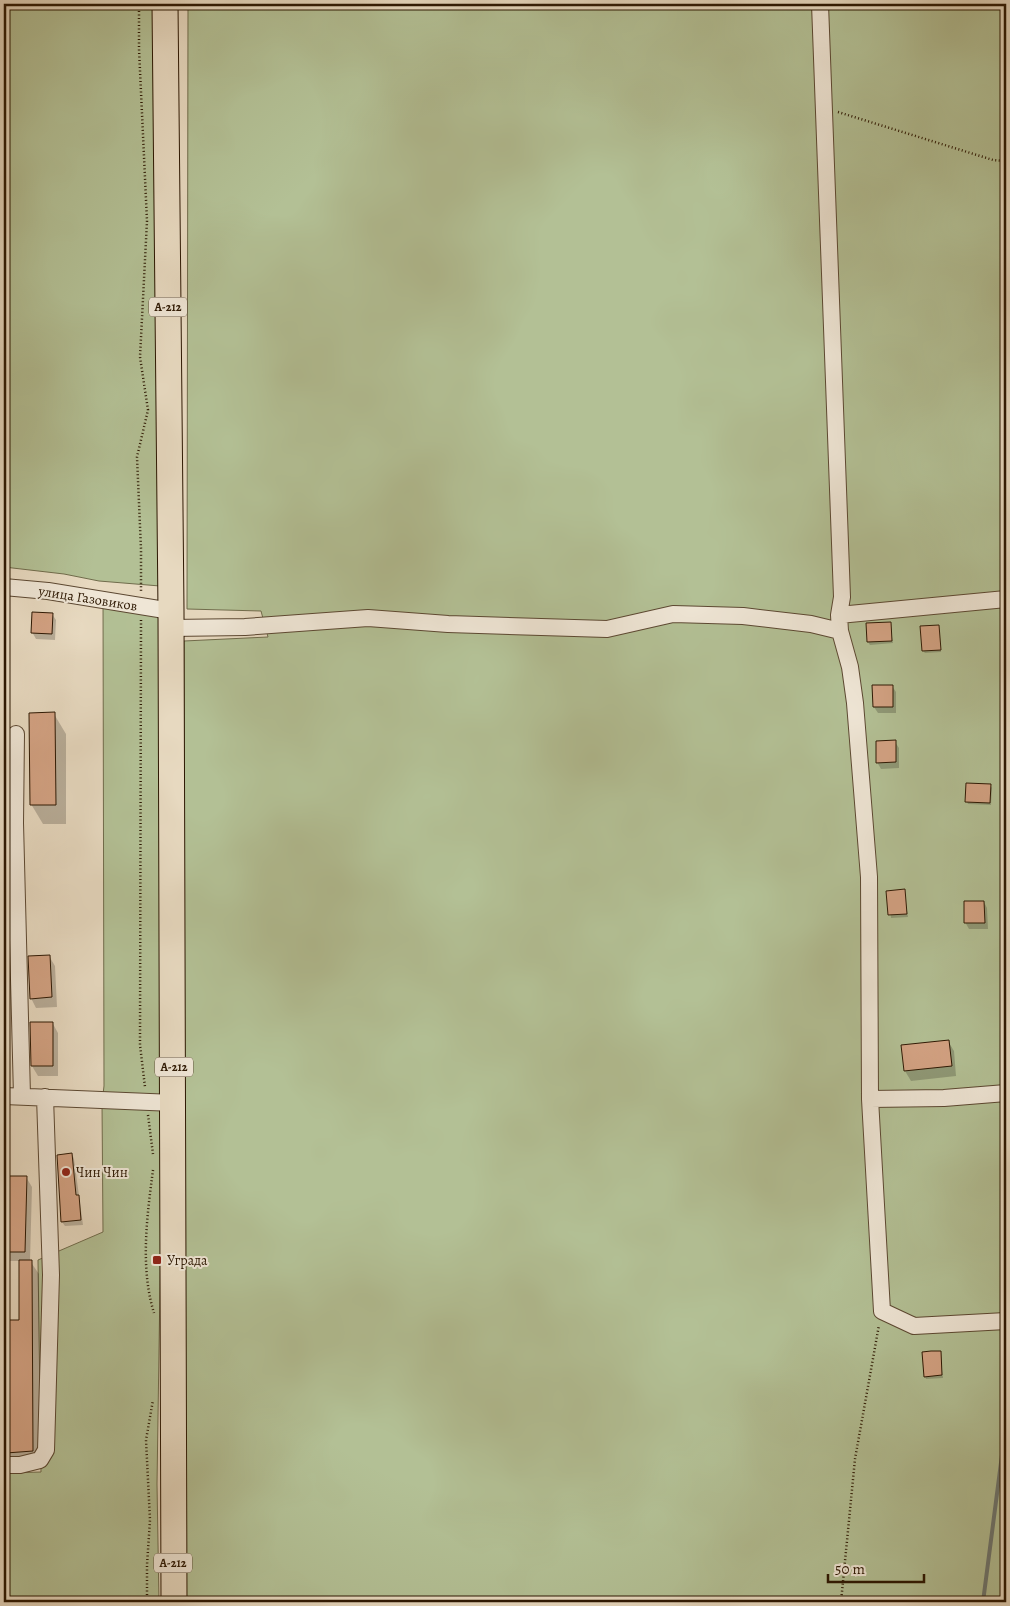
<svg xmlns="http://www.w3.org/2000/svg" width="1010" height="1606" font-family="Alegreya,serif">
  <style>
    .green { fill: #b3c095; stroke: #706c4c }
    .shadow { fill: #0003 }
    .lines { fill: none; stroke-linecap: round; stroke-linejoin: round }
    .stream { stroke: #6e7872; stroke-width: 4 }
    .building { fill: #d4a384; stroke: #2d1803 }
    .minor-casing { stroke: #5c4832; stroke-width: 18 }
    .highway-casing { stroke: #2d1803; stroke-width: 27 }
    .path { stroke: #2d1803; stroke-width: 2.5; stroke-dasharray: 1 2.5; stroke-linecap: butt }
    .minor { stroke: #efe6d6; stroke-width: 16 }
    .highway { stroke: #e7d9c0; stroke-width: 25 }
    .poi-dot { fill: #8f2418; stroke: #efe6d6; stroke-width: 2 }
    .labels { text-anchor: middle; stroke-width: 4; stroke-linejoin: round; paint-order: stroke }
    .shield { fill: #efe6d6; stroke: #675642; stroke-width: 1 }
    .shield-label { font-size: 12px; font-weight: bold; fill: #2d1803 }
    .street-label { font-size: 14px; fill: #2d1803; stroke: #efe6d6 }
    .poi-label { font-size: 14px; fill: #2d1803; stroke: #efe6d6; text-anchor: start }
  </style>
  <rect width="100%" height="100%" fill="#e7d9c0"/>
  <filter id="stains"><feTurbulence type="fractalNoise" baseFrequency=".004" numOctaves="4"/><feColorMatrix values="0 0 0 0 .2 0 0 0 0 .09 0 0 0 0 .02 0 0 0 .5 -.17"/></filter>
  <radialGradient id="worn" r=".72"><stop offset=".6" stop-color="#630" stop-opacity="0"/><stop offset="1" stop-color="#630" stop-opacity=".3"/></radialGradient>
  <path class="green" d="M4,4H159L160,586L99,581L64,574L4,567Z
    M188,4H1006V1602H183L184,641L268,637L261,611L187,609Z
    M103,594L162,608L163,1083L157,1484L159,1602H4V1473L41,1472L38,1260L103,1232L102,1103L104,1086Z"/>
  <path class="shadow" d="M1002,81H1006V106L1005,104Z
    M52,614L56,620L55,640L36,639L32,632Z
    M4,620L10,630V661H4Z
    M890,623L893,643L870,645L868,642Z
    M938,626L941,652L925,653L923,651Z
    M892,686L896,692V713H878L874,707Z
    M54,714L66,734V824H43L31,804Z
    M895,742L899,748V768L881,769L877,762Z
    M990,785L992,788L991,805L968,804L967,802Z
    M4,795L7,800V824L4,825Z
    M904,891L908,917L891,918L888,892Z
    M984,902L987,908L988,929H969L965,922Z
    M4,942H7L10,948V966H4Z
    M49,956L55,966L57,1007L36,1008L31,998Z
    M53,1024L58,1033V1076H38L32,1066Z
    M948,1041L954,1051L956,1076L911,1081L905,1071Z
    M72,1154L74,1159L83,1225L65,1226L62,1222Z
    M5,1177H26L32,1187L30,1261L39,1274L40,1464L14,1466L7,1453L6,1321H20V1261H9L4,1251Z
    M940,1352L943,1378L926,1379L925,1376Z"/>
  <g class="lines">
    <path class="stream" d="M983,1602L1006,1424"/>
  </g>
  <path class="building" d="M32,612L53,613L52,634L31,633Z
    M891,622L892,641L867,642L866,623Z
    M939,625L941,650L922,651L920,626Z
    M872,685H893V707H873Z
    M55,712L56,805H30L29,713Z
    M896,740V762L876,763V741Z
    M966,783L991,784L990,803L965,802Z
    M905,889L907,914L888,915L886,891Z
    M964,901H984L985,923H964Z
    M50,955L52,997L30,999L28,956Z
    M30,1022H53V1066H31Z
    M949,1040L952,1066L904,1071L901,1045Z
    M72,1153L76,1195H79L81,1220L61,1222L57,1155Z
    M4,1176H27L25,1252H4Z
    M19,1260H32L33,1451L6,1453L5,1320H19Z
    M931,1351H941L942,1375L924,1377L922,1352Z"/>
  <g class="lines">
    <defs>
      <path id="minor" d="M4,587L48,591L171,611
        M839,615L1006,599
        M171,628L245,627L368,618L448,624L607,629L673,614L743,616L811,624L840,631L839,615L842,597L820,4
        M840,631L850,667L855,703L869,877L870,1099L944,1098L1006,1093
        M16,734L15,823L22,1096
        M4,1096L174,1103
        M870,1099L882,1311L914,1326L1006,1321
        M4,1465H20L40,1460L46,1450L51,1275L45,1097"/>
      <path id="highway" d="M165,4L171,611L174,1602"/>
    </defs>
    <use href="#minor" class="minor-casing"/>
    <use href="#highway" class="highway-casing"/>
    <path class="path" d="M139,4V49L147,221L140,357L148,410L137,457L141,549V592
      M838,112L993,160L1006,161
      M141,620L140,1045L145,1087
      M148,1115L153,1154
      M153,1170C147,1216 140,1268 154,1313
      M147,1602V1565L150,1520L146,1440L153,1400
      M841,1602L855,1459L879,1325"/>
    <use href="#minor" class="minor"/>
    <use href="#highway" class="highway"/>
  </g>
  <g class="poi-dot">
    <circle cx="66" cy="1172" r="5"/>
    <rect x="152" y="1255" width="10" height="10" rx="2.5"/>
  </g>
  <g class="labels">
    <g class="shield">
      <rect x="149" y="297.5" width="38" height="19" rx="4"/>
      <rect x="155" y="1057.5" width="38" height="19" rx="4"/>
      <rect x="154" y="1553.5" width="38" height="19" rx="4"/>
    </g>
    <g class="shield-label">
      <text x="168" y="311">А-212</text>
      <text x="174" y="1071">А-212</text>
      <text x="173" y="1567">А-212</text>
    </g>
    <g class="street-label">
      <text transform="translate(88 598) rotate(9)" y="5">улица Газовиков</text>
    </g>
    <g class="poi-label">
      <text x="76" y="1177">Чин Чин</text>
      <text x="167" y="1265">Уграда</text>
    </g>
  </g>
  <rect width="1010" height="1606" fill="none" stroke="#e7d9c0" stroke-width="20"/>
  <rect x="5" y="5" width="1000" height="1596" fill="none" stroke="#2d1803" stroke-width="2.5"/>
  <rect x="10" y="10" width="990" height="1586" fill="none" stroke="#2d1803"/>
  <path d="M828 1574v8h96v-8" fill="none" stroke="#2d1803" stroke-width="2.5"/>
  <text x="835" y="1574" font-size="15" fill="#2d1803" stroke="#efe6d6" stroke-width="4" paint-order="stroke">50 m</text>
  <rect width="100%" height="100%" filter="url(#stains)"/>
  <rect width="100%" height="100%" fill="url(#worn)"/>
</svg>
